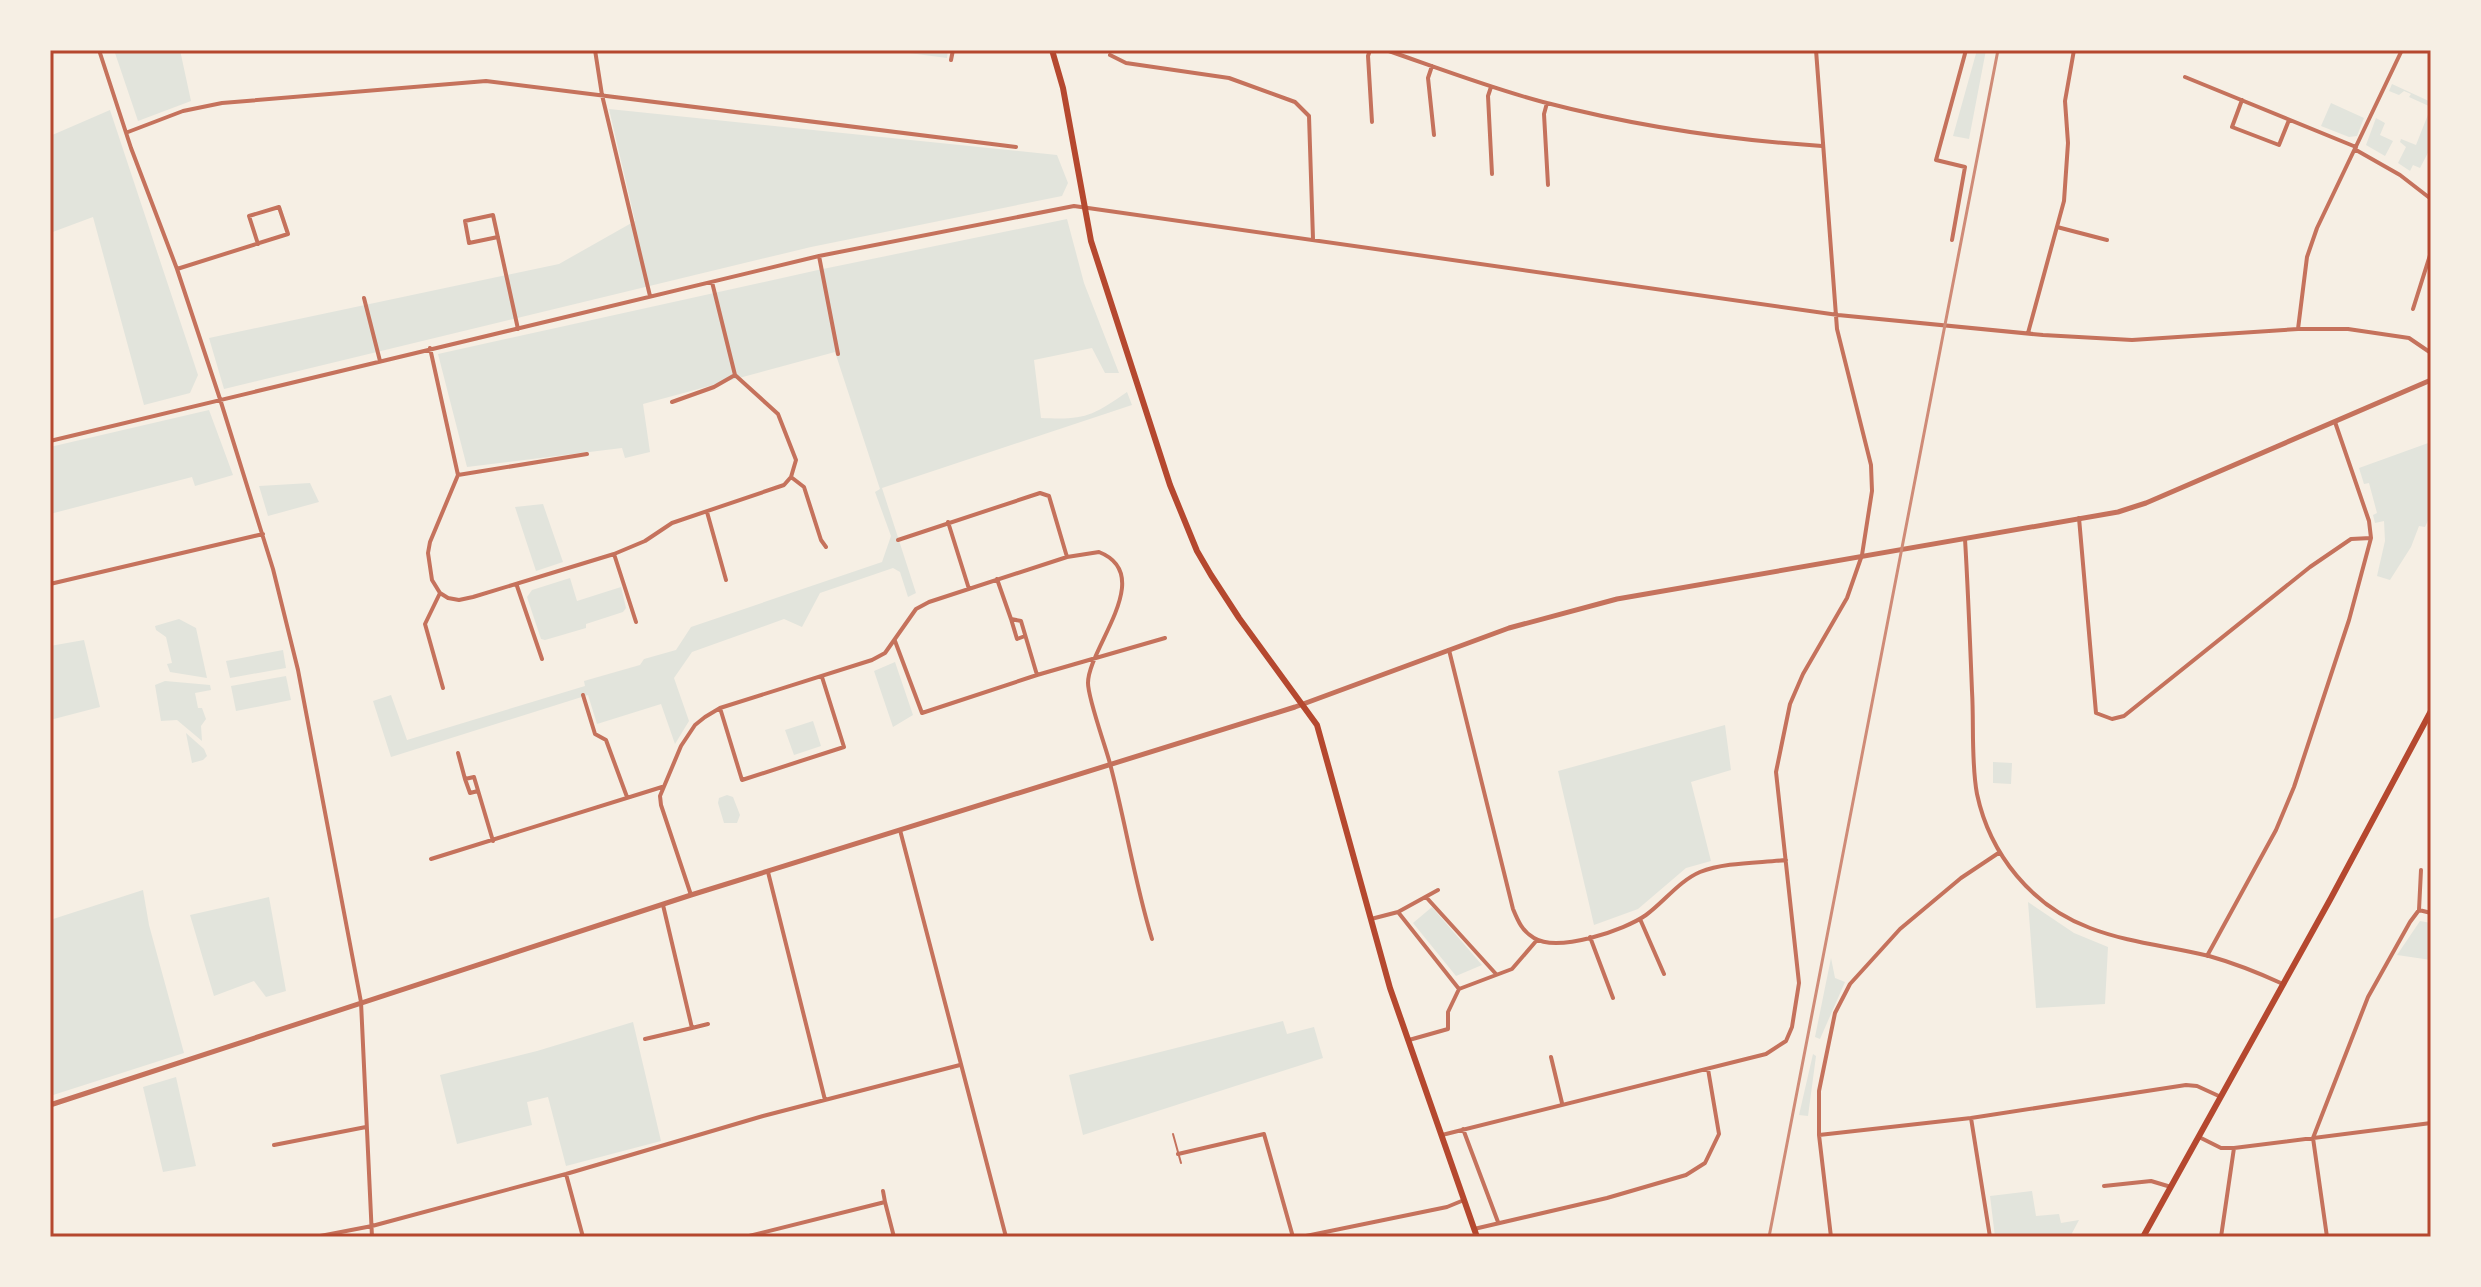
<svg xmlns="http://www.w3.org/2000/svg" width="2481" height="1287" font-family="'Open Sans',sans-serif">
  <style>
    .green { fill: #e2e4dc }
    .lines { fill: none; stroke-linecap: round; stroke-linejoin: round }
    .service { stroke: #c5725c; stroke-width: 2 }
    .minor { stroke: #c5725c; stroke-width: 4 }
    .tertiary { stroke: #c5725c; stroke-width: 5 }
    .secondary { stroke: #b5482f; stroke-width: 6 }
    .rail { stroke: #cf8b77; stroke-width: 3 }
    .neatline { fill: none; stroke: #b5482f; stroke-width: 3 }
  </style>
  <rect width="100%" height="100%" fill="#f6efe4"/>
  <path class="green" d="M114,50H180L191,101L138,121Z
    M886,50H948L947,58Z
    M1977,50H1986L1969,139L1953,136Z
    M2392,84L2431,102V147L2420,168L2413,165L2410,171L2398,163L2406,147L2400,142L2401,139L2416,145L2431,107L2409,97L2411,94L2404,91L2399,95L2389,91Z
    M2331,103L2364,118L2357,136L2349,137L2321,126Z
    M609,109L1057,155L1068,183L1062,196L811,247L224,389L209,338L559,264L635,221Z
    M110,110L198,375L190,393L144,405L93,217L50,233V136Z
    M2376,118L2385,123L2380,135L2393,141L2385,156L2366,145Z
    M1067,219L1084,283L1119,373H1105L1092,348L1034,360L1041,418C1084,420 1091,417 1127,392L1132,405L882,488L916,593L908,597L900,572L893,568L820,593L802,627L784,619L692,652L674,678L689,721L675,744L661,704L597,724L588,695L391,757L373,701L391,695L407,740L585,686L584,681L640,665L644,659L676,650L691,627L882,562L891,536L875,492L880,489L835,352L643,404L650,452L625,458L622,448L467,467L438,354L818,270Z
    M209,410L233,475L195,486L192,477L50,514V447Z
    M2431,442V514L2425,527L2419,526L2411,547L2390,580L2377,576L2385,541L2384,521L2375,523L2373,515L2377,513L2369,483L2364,484L2359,468Z
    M310,483L319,502L268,516L259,486Z
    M543,504L563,562L536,571L515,507Z
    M570,578L577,601L621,587L626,608L623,612L586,624V628L545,640L541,639L527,597L532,590Z
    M179,619L196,628L207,678L170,672L167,664L172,663L166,637L156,630L155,626Z
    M84,640L100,707L50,720V646Z
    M283,650L286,668L230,678L226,661Z
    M895,662L913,715L893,727L874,671Z
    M286,676L291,700L236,711L231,686Z
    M165,681L210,685L211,690L195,693L198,708H202L206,719L201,726L202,741L177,720L161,721L155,685Z
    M813,721L821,746L794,755L785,730Z
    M1725,725L1731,770L1691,782L1711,861L1686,868L1638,909L1594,925L1558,771Z
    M186,733L204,749L207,756L203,760L192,763Z
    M1993,762L2012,763L2011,784L1993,783Z
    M727,795L733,797L740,815L737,823H724L718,803L719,798Z
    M143,890L149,925L184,1053L50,1096V920Z
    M269,897L286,991L266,997L254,981L214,996L190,915Z
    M2028,902L2074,933L2108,947L2105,1004L2036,1008Z
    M1432,907L1482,965L1456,976L1413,923Z
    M2420,921L2431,923V960L2397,955Z
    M1831,958L1835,978L1845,982L1820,1039L1815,1037Z
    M1283,1021L1287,1034L1314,1027L1323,1058L1083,1135L1069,1075Z
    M633,1022L661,1141L566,1166L548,1097L527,1102L532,1125L457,1144L440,1075L537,1051Z
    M1813,1054L1816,1056L1808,1116L1799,1115Z
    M176,1077L196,1166L163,1172L143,1087Z
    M2032,1191L2036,1216L2059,1214L2061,1223L2079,1220L2070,1237H1995L1990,1196Z"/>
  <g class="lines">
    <path class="service" d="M1173,1134L1181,1163"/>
    <path class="minor" d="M99,50L131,148L177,269L220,399L273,569L298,670L361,1002L372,1237
      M595,50L602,95L650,296
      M1370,50L1368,56L1372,122
      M1386,50C1438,68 1490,88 1543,102C1635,126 1729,140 1822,146
      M1110,55L1126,63L1229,78L1295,102L1309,116L1313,239
      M951,60L953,50
      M1432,66L1428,78L1434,135
      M2185,77L2356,147
      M1491,87L1488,96L1492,174
      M2242,100L2232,127L2279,145L2289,120
      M1547,103L1544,114L1548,185
      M128,132L183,111L222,103L486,81L1016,147
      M2356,150L2400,175L2431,199
      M2057,227L2107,240
      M498,237L469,243L465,221L493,215L518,329
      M1952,240L1965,167L1936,160L1966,50
      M819,256L838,354
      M177,269L288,234L279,207L249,216L258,244
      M364,298L380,361
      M2413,309L2431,252
      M2298,329L2307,257L2317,228L2402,50
      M2028,333L2064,201L2068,143L2065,101L2074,50
      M430,348L458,475L430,542L428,553L432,580L440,593L448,598L459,600L473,597L614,554L645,541L672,523L784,485L791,477L796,460L778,414L735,375L712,282
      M672,402L714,387L735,375
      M50,441L819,256L1074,206L1838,315L2043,335L2132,340L2298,329H2348L2409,338L2431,353
      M458,475L587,454
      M791,477L804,487L821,540L826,547
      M707,512L726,580
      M2079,518L2096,713L2112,719L2124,716L2310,567L2351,539L2371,538
      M948,522L969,589
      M1965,539C1968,589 1970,640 1972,691C1974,723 1971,763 1977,794C1990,855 2032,906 2090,928C2129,943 2169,946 2209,956C2234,963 2259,973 2283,984
      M898,540L1040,493L1049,496L1067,557
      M614,554L636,622
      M997,579L1011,619L1021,621L1037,675
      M50,584L263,534
      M517,586L542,659
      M440,593L425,624L443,688
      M1011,619L1017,639L1025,636
      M895,641L922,713L1037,675L1165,638
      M1449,650L1513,909C1518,921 1522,931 1534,938C1558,953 1625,930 1646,915C1664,902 1679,881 1700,872C1725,862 1759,863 1786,860
      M583,695L595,734L606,740L627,797
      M720,708L742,780L844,747L822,677
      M458,753L465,779
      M478,791L470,793L465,779L474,777L493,841
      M900,830L1006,1237
      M431,859L662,787
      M768,872L825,1100
      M691,895L661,805L660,796L681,746L695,725L705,717L720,708L872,660L885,653L916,609L929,602L1067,557L1099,552C1157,575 1088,648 1088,683C1088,698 1104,742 1109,760C1125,819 1134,880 1152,939
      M1426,897L1496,974
      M2419,910L2421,870
      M1398,912L1459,989
      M1371,919L1398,912L1438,890
      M1640,919L1664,974
      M1590,937L1613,998
      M2207,956L2276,830L2294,787L2349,620L2371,538L2369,521L2335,422
      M692,1028L708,1024
      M645,1039L692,1028L663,905
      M1409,1040L1448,1029V1012L1459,989L1512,969L1537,940
      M1551,1057L1562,1103
      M1971,1118L1990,1237
      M1463,1129L1498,1222
      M1442,1135L1766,1054L1786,1041L1792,1027L1799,983L1776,772L1790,704L1803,674L1847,598L1862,555L1872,491L1871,465L1837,329L1816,50
      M1819,1135L1971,1118L2186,1085L2197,1086L2221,1097
      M2199,1137L2221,1148H2234L2431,1123
      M274,1145L366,1127
      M1178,1154L1264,1134L1293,1237
      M566,1174L583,1237
      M2104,1186L2151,1181L2171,1187
      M883,1191L885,1202
      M1474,1229L1607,1198L1686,1175L1705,1163L1719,1134L1708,1069
      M315,1237L372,1226L566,1174L763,1116L960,1065
      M745,1237L885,1202L894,1237
      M1301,1237L1447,1207L1464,1200
      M1831,1237L1819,1135V1091L1835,1013L1850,984L1900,929L1961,878L2000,852
      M2221,1237L2234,1148
      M2327,1237L2313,1138L2368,997L2410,922L2419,910L2431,913"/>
    <path class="tertiary" d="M50,1105L691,895L1295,707L1509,628L1617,599L2118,512L2146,503L2431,380"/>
    <path class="secondary" d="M1052,50L1063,88L1091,241L1170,485L1197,551L1211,575L1239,618L1317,725L1390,988L1477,1237
      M2143,1237L2331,898L2431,711"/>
    <path class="rail" d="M1769,1237L1998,50"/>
  </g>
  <rect width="2481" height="1287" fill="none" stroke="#f6efe4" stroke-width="104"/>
  <rect x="52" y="52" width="2377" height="1183" class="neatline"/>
</svg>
